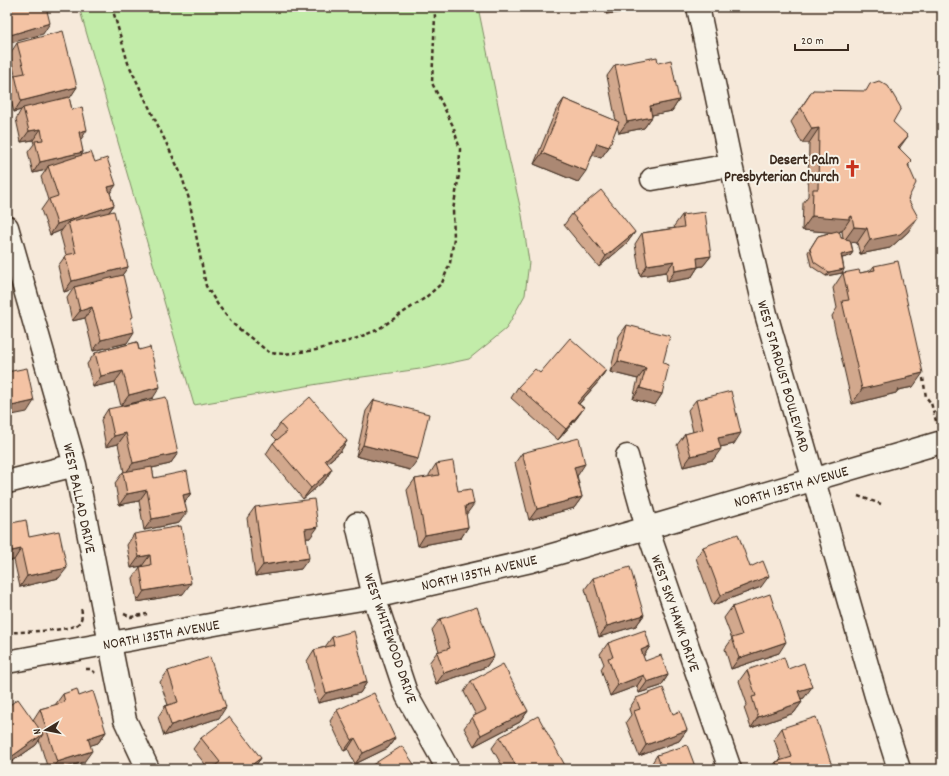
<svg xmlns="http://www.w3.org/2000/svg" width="949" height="776" font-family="Dekko,sans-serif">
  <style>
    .green { fill: #c2eca9; stroke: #7e8b64 }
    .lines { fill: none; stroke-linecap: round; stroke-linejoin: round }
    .minor-casing { stroke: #3b2a1e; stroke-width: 25 }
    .path { stroke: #3b2a1e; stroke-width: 2.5; stroke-dasharray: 4 3; stroke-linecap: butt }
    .minor { stroke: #f7f3e8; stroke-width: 22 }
    .wall { fill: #d2a88d; stroke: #3b2a1e; fill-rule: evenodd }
    .shaded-wall { fill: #ab8873; stroke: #3b2a1e }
    .building { fill: #f4c3a4; stroke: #3b2a1e }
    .labels { text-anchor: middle; stroke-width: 4; stroke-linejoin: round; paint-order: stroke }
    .poi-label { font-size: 15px; font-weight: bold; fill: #3b2a1e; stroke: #f7f3e8; text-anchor: end }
    .street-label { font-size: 15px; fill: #3b2a1e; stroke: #f7f3e8 }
  </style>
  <rect width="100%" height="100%" fill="#f6e9da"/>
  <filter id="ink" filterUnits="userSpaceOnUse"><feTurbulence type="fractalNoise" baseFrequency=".025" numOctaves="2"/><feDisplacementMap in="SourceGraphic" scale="8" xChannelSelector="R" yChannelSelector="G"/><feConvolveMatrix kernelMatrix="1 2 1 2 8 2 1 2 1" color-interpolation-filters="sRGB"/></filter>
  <g filter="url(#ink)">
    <path class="green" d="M79,7H478L507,149L522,215L529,262L525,295L506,329L469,359L427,368L348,379L194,405Z"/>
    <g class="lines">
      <defs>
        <path id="minor" d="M698,7L731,165L766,314L876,696L899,769
          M652,179L731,165
          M7,227L75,465L125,720L148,769
          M627,456L647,528L730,769
          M7,482L75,465
          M357,524L374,597L407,696L448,769
          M7,662L259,616L374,597L531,561L647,528L942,442"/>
      </defs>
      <use href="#minor" class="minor-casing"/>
      <path class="path" d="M112,7L128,63L181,174L189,199L206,286L218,305L233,324L270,353L285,354L316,350L352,340L377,330L425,298L442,283L450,263L454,238L453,210L459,175L460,149L453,126L432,83L435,16L433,7
        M923,378L926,397L931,403L936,421
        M858,496L881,504
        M124,614L131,617L147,614
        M7,633C21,631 72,632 79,623C83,618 82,612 81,607
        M86,669H91L95,673"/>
      <use href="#minor" class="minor"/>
    </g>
    <path class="wall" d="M605,7H635L632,11L606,14Z
      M17,43L77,87L69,98L83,152L81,155L95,162L110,193L114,205L109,212L128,267L122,275L131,320L127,343L93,351L85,318L72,321L67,298L73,289L64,292L58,266L66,255L60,233L62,230L50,235L41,210L48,200L41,177L46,170L33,173L28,152L34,144L33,140L21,142L16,119L21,110L14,112L7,86L15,75L10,54Z
      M658,63L679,100L672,111L652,115V117L644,128L619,133L617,126L609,147L601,158L593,155L578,182L534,164L556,110L564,99L616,121L607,76L615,65Z
      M813,90L893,122L900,149L909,165L908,232L890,248L860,254L857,243L851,242L853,252L850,256L842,258L844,269L842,273L826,276L811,266L808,252L818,236L832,232L802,230L803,203L808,196L809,143H802L791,122ZM840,231H842L843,238H841L839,233Z
      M572,214L635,232L627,243L599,267L564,225Z
      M682,215L711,256L703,266L698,267L691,278L667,282L666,272L640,276L635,244L642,233L675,228L674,226Z
      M874,266L913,387L898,390L896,393L852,404L832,316L837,308L833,288L843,273H860L870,271Z
      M627,325L663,363L662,394L655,405L633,399L638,379L610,372L619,336Z
      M137,342L153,398L121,406L115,382L93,387L87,364L95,353Z
      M606,370L599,381L579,404L584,408L576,419L558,440L511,398L518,387L540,373Z
      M374,400L410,470L356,456L366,411Z
      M696,400L734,444L720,447L713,460L683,467L677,445L685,434L693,432L688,410Z
      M108,409L178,453L170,464L152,468L154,478L191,493L185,502L179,523L144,530L139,501L119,505L115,483L123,472H124L118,444L106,447L101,420Z
      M280,424L347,441L340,452L327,463L332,469L325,480L303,499L266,454L273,443L277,440L272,435Z
      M522,453L578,475H577L582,497L574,508L529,520L515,463Z
      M436,464L458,491L466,515L468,527L461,538L418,546L407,490L415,479L429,477V475Z
      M255,507L310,538H306L301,569L255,576L247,518Z
      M7,524L29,537L59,578L20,587L14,560L7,561Z
      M134,534L183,594L137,602L133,578L140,567H142V566L131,568L127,545Z
      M703,547L750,567L761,587L713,605L696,558Z
      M593,578L644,615L636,626L599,637L585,589Z
      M732,607L779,653L731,669L725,649L732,639L724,618Z
      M440,619L494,656L486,667L436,684L429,663L437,652L439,651L432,630Z
      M332,637L367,682L360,693L318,703L307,661L314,650L325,647Z
      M608,643L650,646L643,657L645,661L668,675L661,686L639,693L637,686L610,696L601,669L604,664L600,654Z
      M788,669L804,698L801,699L802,702L794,713L751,728L744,708L747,704L739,681L747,670Z
      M168,671L219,718L164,736L158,717L165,706L168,705L160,682Z
      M471,681L528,711L520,722L474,746L464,728L472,717L476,715L464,692Z
      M63,694L79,696L106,732L98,743L90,745L84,762L60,769H48L39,740L36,745L7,765V707L33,720L40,709L55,705Z
      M636,698L673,714L687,730L679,741L639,756L626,722L631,715L629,709Z
      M337,710L395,738L388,748L355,764L348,749L344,751L330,721Z
      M782,728L829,769H771L776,762L781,760L774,739Z
      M500,737L567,769H504L492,748Z
      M201,738L261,758L253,769H209L193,749Z
      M657,755L696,769H651L650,766Z"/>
    <path class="shaded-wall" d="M611,7H635L632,11L606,14Z
      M50,23L43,34L7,44V36Z
      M77,87L70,98L24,110L23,108L21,110L14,112L21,101Z
      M679,100L672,111L642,117L650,106Z
      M652,117L644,128L619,133L627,122Z
      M819,128L809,143H802L812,129Z
      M41,129L33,140L21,142L29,131Z
      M87,130L80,141L79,132Z
      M908,136L898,150V147Z
      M597,143L609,147L601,158L590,154Z
      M83,152L76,163L48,166L46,170L33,173L40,162Z
      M542,153L586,171L578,182L534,164Z
      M116,185L108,196V187Z
      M114,205L106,216L68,222L62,230L50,235L57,224Z
      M812,216L849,217L852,216L842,231H840L839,233L802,230Z
      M918,217L908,232L890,248L860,254L870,240Z
      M854,227L867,228L857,243L844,241Z
      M635,232L627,243L599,267L606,256Z
      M853,252L850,256L838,259L841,255Z
      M711,256L703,266L689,268L697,258Z
      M674,261L666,272L640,276L647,265Z
      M128,267L120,278L74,287L73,289L64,292L72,281Z
      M698,267L691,278L667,282L675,271Z
      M844,269L842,273L826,276L829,272Z
      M92,307L85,318L72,321L80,311Z
      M134,332L127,343L93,351L101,340Z
      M618,361L646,368L638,379L610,372Z
      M606,370L599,381L570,414L577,403Z
      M123,371L115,382L93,387L101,376Z
      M923,373L913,387L898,390L896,393L852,404L862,389L906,377Z
      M160,387L153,398L121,406L129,395Z
      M640,388L662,394L655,405L633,399Z
      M34,401L27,412L7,416V407Z
      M584,408L576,419L558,440L566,429Z
      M126,433L118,444L106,447L114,436Z
      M741,433L734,444L711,449L718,438Z
      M347,441L340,452L317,471L325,460Z
      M363,445L418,459L410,470L356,456Z
      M721,449L713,460L683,467L691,456Z
      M178,453L170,464L125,474L133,463Z
      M585,464L578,475L567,478L574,467Z
      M332,469L325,480L303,499L311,488Z
      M147,490L139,501L119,505L127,494Z
      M191,493L183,504V495Z
      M582,497L574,508L529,520L537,509Z
      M474,504L466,515L457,517L465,506Z
      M187,512L179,523L144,530L152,519Z
      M318,527L310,538L297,539L305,529Z
      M468,527L461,538L418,546L425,535Z
      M21,549L14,560L7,561V558L12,551Z
      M150,555L142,566L131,568L139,557Z
      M309,558L301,569L255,576L263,565Z
      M67,568L59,578L20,587L27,576Z
      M769,576L761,587L713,605L721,595Z
      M191,583L183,594L137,602L144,591Z
      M644,615L636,626L599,637L607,626Z
      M786,642L779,653L731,669L739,658Z
      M650,646L643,657L641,650Z
      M494,656L486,667L436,684L444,673Z
      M644,675L637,686L610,696L618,685Z
      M668,675L661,686L639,693L647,682Z
      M367,682L360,693L318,703L326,693Z
      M812,687L804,698L790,702L798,691Z
      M802,702L794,713L751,728L758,717Z
      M226,707L219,718L164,736L171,725Z
      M528,711L520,722L474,746L481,735Z
      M687,730L679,741L639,756L646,745Z
      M106,732L98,743L80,749L88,738Z
      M43,734L36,745L7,765V760Z
      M355,738L348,749L344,751L352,740Z
      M395,738L388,748L355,764L363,753Z
      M92,751L84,762L60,769H51L57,762Z
      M261,758L253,769H246Z
      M832,766L829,769H822Z"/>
    <path class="building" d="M7,7H46L50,23L7,36Z
      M63,31L77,87L21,101L15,75L25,73L17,43Z
      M657,57L658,63L671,60L679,100L650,106L652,117L627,122L615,65Z
      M879,81L888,86L901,108L893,122L908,136L898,147L912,161L908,165L916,183L908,199L918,217L900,234L870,240L867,228L854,227L852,216L849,217V219L812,216L813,189H818L819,128L812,129L801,108L813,90L866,91L870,84Z
      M69,97L72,110L82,107L87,130L79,132L83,152L40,162L35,141L43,140L41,129L29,131L23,108Z
      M564,99L619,122L609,147L597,143L586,171L542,153Z
      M91,152L95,162L107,158L116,185L108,187L114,205L57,224L49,199L58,196L48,166Z
      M601,190L635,232L606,256L572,214Z
      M114,211L128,267L72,281L65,255L76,253L68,222Z
      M705,212L711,256L697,258L698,267L675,271L674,261L647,265L642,233L684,227L682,215Z
      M837,231L840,233L841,238L850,240L853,252L841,255L844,269L829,272L814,262L810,249L818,236Z
      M898,261L923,373L906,377V379L862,389L842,301L849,300L843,273L859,270L860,273L875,270L874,266Z
      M123,275L133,317L131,318L134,332L101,340L92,307L80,311L74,287Z
      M627,325L670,336L663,363L669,365L662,394L640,388L646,368L618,361Z
      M570,338L606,370L577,403L584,408L566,429L518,387L535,369L540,373Z
      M137,342L139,350L150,347L160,387L129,395L123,371L101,376L95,353Z
      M27,368L34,401L7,407V372Z
      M731,391L741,433L718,438L721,449L691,456L685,434L703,429L696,400Z
      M166,397L178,453L133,463L126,433L114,436L108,409Z
      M310,397L347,441L325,460L332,469L311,488L273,443L287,432L280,424Z
      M374,400L429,414L418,459L363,445Z
      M579,438L585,464L574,467L582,497L537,509L522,453Z
      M453,461L458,491L471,489L474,504L465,506L468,527L425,535L415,479L439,475L436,464Z
      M152,467L154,478L187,471L191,493L183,495L187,512L152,519L147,490L127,494L123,472Z
      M314,499L318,527L305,529L309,558L263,565L255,507Z
      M26,520L29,537L59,531L67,568L27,576L21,549L12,551L7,525V524Z
      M181,526L191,583L144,591L140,567L151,565L150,555L139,557L134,534Z
      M738,534L750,567L763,561L769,576L721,595L703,547Z
      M630,567L644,615L607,626L593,578Z
      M770,594L786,642L739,658L732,638L742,635L732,607Z
      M477,607L494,656L444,673L437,652L450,648L440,619Z
      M645,630L650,646L641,650L645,661L661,655L668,675L647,682L644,675L618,685L608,658L613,657L608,643Z
      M354,631L367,682L326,693L314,650L334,645L332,637Z
      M210,657L226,707L171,725L165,706L178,702L168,671Z
      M784,657L788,669L804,663L812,687L798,691L802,702L758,717L752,697L756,696L747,670Z
      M503,664L528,711L481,735L472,717L486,710L471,681Z
      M663,688L673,714L680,711L687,730L646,745L634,711L640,709L636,698Z
      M77,689L79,696L93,691L106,732L88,738L92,751L57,762L40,709L65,702L63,694Z
      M374,693L395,738L363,753L355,738L352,740L337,710Z
      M18,699L43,734L7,760V707Z
      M538,716L567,769H509L516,766L500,737Z
      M229,717L261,758L246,769H211L220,762L201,738Z
      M816,717L832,766L822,769H778L776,762L792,757L782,728Z
      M687,745L696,769H662L657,755Z
      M402,746L417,769H366Z"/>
  </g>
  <defs>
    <symbol id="church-bare" viewBox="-9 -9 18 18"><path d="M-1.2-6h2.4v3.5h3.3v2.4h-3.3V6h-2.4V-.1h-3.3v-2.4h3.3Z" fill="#c8321e" stroke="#f7f3e8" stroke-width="2.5" paint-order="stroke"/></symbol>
  </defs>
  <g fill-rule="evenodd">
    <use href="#church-bare" x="840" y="156" width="25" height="25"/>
  </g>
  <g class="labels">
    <g class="poi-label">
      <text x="839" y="164">Desert Palm<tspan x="839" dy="17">Presbyterian Church</tspan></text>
    </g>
    <g class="street-label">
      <text transform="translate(784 376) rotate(74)" y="5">WEST STARDUST BOULEVARD</text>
      <text transform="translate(791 486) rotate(-16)" y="5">NORTH 135TH AVENUE</text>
      <text transform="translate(80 498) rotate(78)" y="5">WEST BALLAD DRIVE</text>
      <text transform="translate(479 572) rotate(-13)" y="5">NORTH 135TH AVENUE</text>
      <text transform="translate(676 613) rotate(71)" y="5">WEST SKY HAWK DRIVE</text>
      <text transform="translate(161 634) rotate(-10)" y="5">NORTH 135TH AVENUE</text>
      <text transform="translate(391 638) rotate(71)" y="5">WEST WHITEWOOD DRIVE</text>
    </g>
  </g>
  <rect width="949" height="776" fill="none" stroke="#f7f3e8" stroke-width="24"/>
  <rect x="12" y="12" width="925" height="752" fill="none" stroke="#3b2a1e" stroke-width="1.5" filter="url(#ink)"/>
  <g transform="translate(46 730) rotate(260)" stroke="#f7f3e8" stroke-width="3" paint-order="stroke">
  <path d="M0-3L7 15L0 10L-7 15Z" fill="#3b2a1e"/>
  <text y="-6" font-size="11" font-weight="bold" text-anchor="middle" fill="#3b2a1e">N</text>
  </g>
  <path d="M795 44v6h53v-6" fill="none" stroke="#3b2a1e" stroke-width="2"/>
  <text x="801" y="44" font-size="12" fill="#3b2a1e" stroke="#f7f3e8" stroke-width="3" paint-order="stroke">20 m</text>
</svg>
